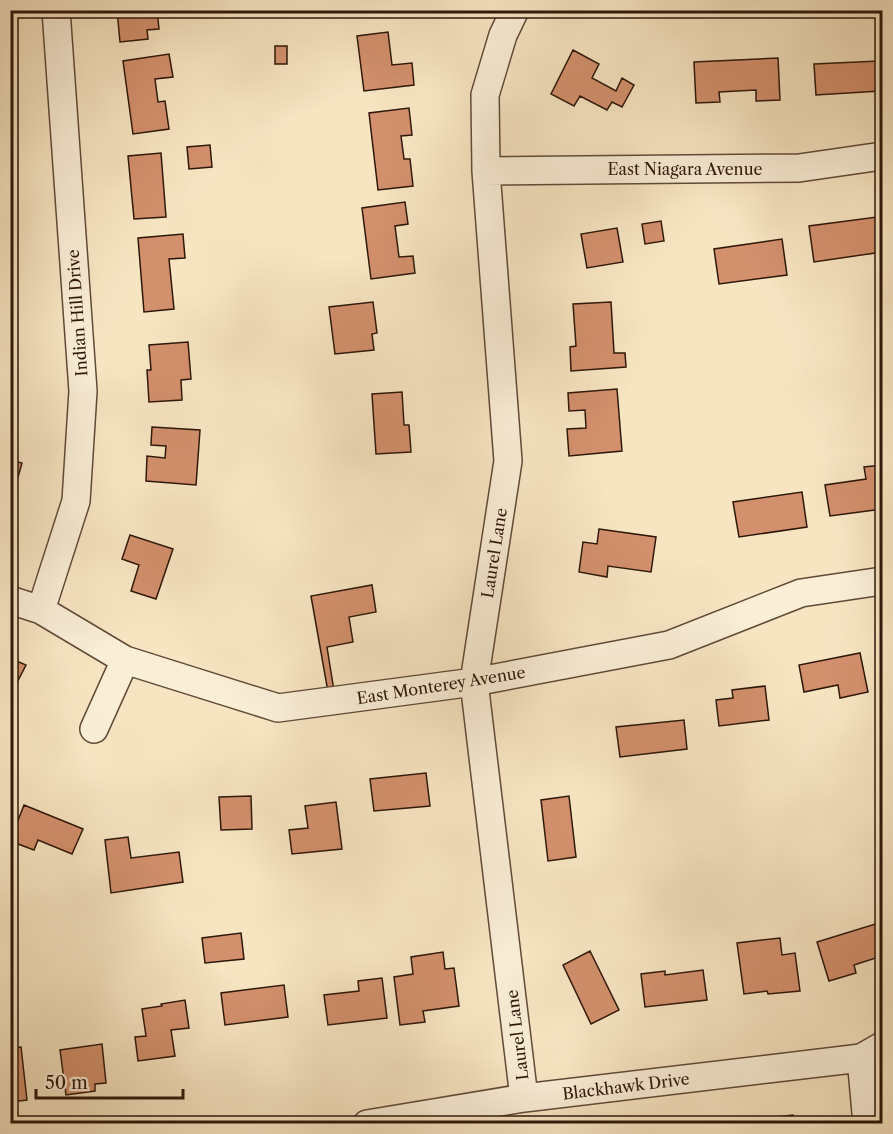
<svg xmlns="http://www.w3.org/2000/svg" width="893" height="1134" font-family="'Libre Caslon Text',serif">
  <style>
    .building { fill: #d3906d; stroke: #2e170a; stroke-width: 1.5 }
    .lines { fill: none; stroke-linecap: round; stroke-linejoin: round }
    .minor-casing { stroke: #604a38; stroke-width: 30 }
    .minor { stroke: #faeed7; stroke-width: 27 }
    .labels { text-anchor: middle; stroke-width: 5; stroke-linejoin: round; paint-order: stroke }
    .street-label { font-size: 16px; fill: #2e170a; stroke: #faeed7 }
  </style>
  <rect width="100%" height="100%" fill="#f7e5c2"/>
  <filter id="stains"><feTurbulence type="fractalNoise" baseFrequency=".00333" numOctaves="4"/><feColorMatrix values="0 0 0 0 .2 0 0 0 0 .09 0 0 0 0 .02 0 0 0 .5 -.17"/></filter>
  <radialGradient id="worn" r=".72"><stop offset=".6" stop-color="#630" stop-opacity="0"/><stop offset="1" stop-color="#630" stop-opacity=".3"/></radialGradient>
  <path class="building" d="M117,10H157L159,29L147,30L148,39L120,42Z
    M388,32L392,65L412,63L414,85L364,91L357,36Z
    M275,46H287V64H275Z
    M573,50L599,64L592,78L616,91L622,78L634,85L622,107L612,102L607,110L580,96L574,106L551,94Z
    M169,54L173,77L155,79L158,102L165,101L169,129L133,134L123,61Z
    M778,58L780,100L756,101V90L719,92L720,102L696,103L694,62Z
    M879,61L880,91L816,95L814,64Z
    M409,108L412,135L401,136L404,159H410L413,186L378,190L369,113Z
    M210,145L212,167L189,169L187,147Z
    M161,153L166,217L134,219L128,156Z
    M405,202L408,224L395,226L399,257L413,256L415,273L371,279L362,208Z
    M877,217L882,252L814,262L809,226Z
    M661,221L664,241L645,244L642,224Z
    M617,228L623,262L587,268L581,234Z
    M183,234L185,258L169,259L174,309L144,312L138,238Z
    M782,239L787,275L719,284L714,249Z
    M373,302L377,333L372,334L374,350L335,354L329,307Z
    M611,302L614,353H625L626,367L571,371L570,347L576,346L573,304Z
    M188,342L191,379L181,380L182,400L149,402L147,370H151L149,345Z
    M10,382L15,418L10,419Z
    M617,389L622,451L569,456L567,429L586,428L585,410L569,411L568,393Z
    M402,392L404,425H409L411,452L376,454L372,394Z
    M152,427L200,430L196,485L146,481L147,456L165,458L166,446L151,445Z
    M10,460L22,463L15,488L10,486Z
    M882,465V509L830,516L825,485L866,479L864,467Z
    M802,492L807,527L739,537L733,502Z
    M599,529L656,537L651,572L608,566L607,577L579,572L583,542L597,544Z
    M130,535L173,549L156,599L131,591L139,565L122,559Z
    M372,585L376,612L349,617L353,642L327,647L334,691L328,692L311,596Z
    M860,653L868,692L840,698L838,685L804,692L799,665Z
    M10,658L26,665L13,690L10,689Z
    M765,686L769,720L719,726L716,700L733,698L732,690Z
    M684,720L687,749L620,757L616,727Z
    M426,773L430,806L374,811L370,779Z
    M251,796L252,829L221,830L219,797Z
    M569,796L576,857L548,861L541,800Z
    M336,802L342,849L292,854L289,830L308,828L305,806Z
    M24,805L83,829L72,854L38,840L34,850L10,841Z
    M128,837L131,858L179,852L183,882L111,893L105,840Z
    M882,922V956L854,965L856,973L829,981L817,942Z
    M241,933L244,959L205,963L202,938Z
    M780,938L782,955L795,953L800,991L768,994L767,991L744,994L737,943Z
    M590,951L619,1010L591,1024L563,965Z
    M443,952L445,969L454,968L459,1006L423,1011L425,1022L400,1025L394,977L413,974L411,957Z
    M703,970L707,1000L645,1007L641,974L665,971V975Z
    M382,978L387,1018L328,1025L324,995L359,991L358,981Z
    M284,985L288,1017L225,1025L221,993Z
    M185,1000L189,1028L171,1030L175,1056L138,1061L135,1037L146,1036L142,1009L162,1006L161,1004Z
    M102,1044L106,1083L95,1084V1091L66,1095L60,1050Z
    M21,1047L27,1100L10,1102V1048Z
    M793,1115L794,1124H733L732,1122Z"/>
  <g class="lines">
    <defs>
      <path id="minor" d="M515,10L503,35L485,95L486,171L508,461L474,682L524,1098
        M486,171L799,168L882,156
        M10,600L41,610L125,660L278,708L474,682L669,645L801,593L882,581
        M41,610L76,501L83,391L56,10
        M94,729L125,660
        M861,1058L867,1124
        M367,1124L524,1098L861,1058L882,1046"/>
    </defs>
    <use href="#minor" class="minor-casing"/>
    <use href="#minor" class="minor"/>
  </g>
  <g class="labels">
    <g class="street-label">
      <text x="685" y="175">East Niagara Avenue</text>
      <text transform="translate(77 313) rotate(-94)" y="6">Indian Hill Drive</text>
      <text transform="translate(494 553) rotate(-81)" y="6">Laurel Lane</text>
      <text transform="translate(441 685) rotate(-9)" y="6">East Monterey Avenue</text>
      <text transform="translate(517 1035) rotate(-97)" y="6">Laurel Lane</text>
      <text transform="translate(626 1086) rotate(-7)" y="6">Blackhawk Drive</text>
    </g>
  </g>
  <rect width="893" height="1134" fill="none" stroke="#f7e5c2" stroke-width="36"/>
  <rect x="12" y="12" width="869" height="1110" fill="none" stroke="#2e170a" stroke-width="3"/>
  <rect x="18" y="18" width="857" height="1098" fill="none" stroke="#2e170a" stroke-width="1.5"/>
  <path d="M36 1089v9h147v-9" fill="none" stroke="#2e170a" stroke-width="3"/>
  <text x="45" y="1089" font-size="18" fill="#2e170a" stroke="#faeed7" stroke-width="4.5" paint-order="stroke">50 m</text>
  <rect width="100%" height="100%" filter="url(#stains)"/>
  <rect width="100%" height="100%" fill="url(#worn)"/>
</svg>
